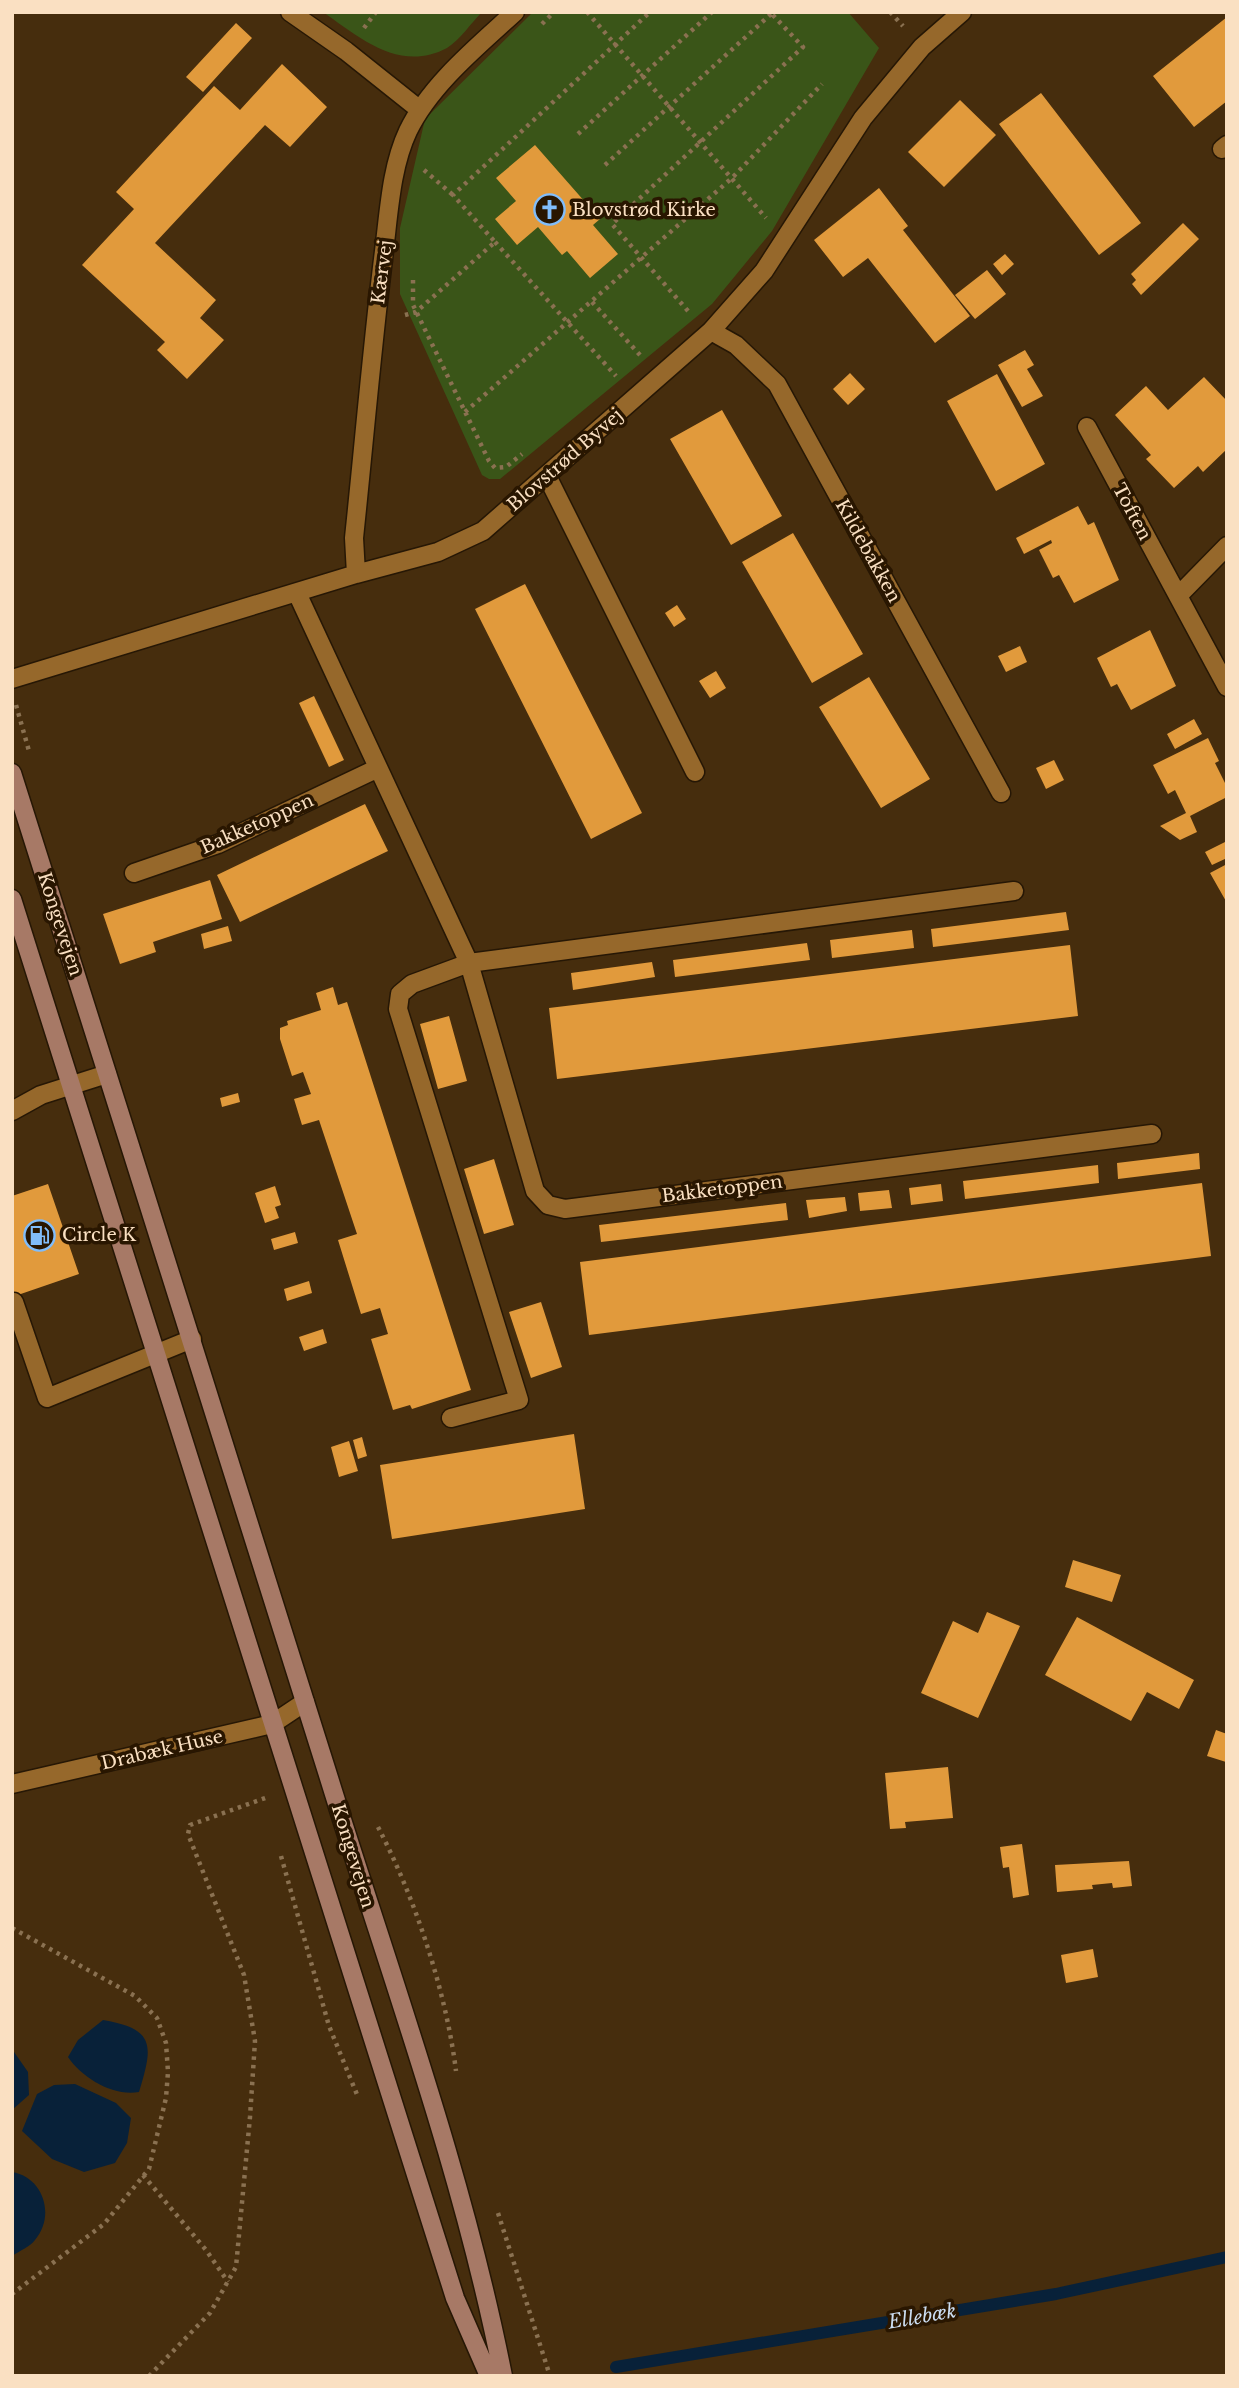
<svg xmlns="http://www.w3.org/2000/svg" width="1239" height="2388" font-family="'Libre Baskerville',serif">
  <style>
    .green { fill: #3a5518 }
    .water { fill: #082139 }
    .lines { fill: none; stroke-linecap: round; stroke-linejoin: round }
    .stream { stroke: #082139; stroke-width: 12 }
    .building { fill: #e19a3c }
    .lane-casing { stroke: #261705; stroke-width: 21 }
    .street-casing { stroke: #261705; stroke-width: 21 }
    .secondary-casing { stroke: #261705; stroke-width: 21 }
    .path { stroke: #8a7151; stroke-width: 4.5; stroke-dasharray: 3.5 5; stroke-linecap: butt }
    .lane { stroke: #96682b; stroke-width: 18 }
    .street { stroke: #96682b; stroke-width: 18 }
    .secondary { stroke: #a77966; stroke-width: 18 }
    .labels { text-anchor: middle; stroke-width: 7; stroke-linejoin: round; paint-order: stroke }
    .poi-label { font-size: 18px; fill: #fae0c2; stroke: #291600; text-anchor: start }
    .street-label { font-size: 18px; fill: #fae0c2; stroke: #291600 }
    .water-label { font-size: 19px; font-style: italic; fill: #ccdef2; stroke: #291600 }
  </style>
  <rect width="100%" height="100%" fill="#462d0d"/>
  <path class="green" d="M323,12H482C471,23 460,40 447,48C400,73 360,38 323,12Z
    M533,12H848L879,48L772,231L712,304L500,479H489L482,475L400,294V228L425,119Z"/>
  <path class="water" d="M103,2020C156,2029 153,2046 139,2092C114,2097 82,2078 68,2057L78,2040Z
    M12,2049L28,2072L29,2095L12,2110Z
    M75,2084L116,2103L131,2118L127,2143L115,2163L84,2172L52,2159L22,2131L37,2094L54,2085Z
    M12,2172C43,2177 56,2215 35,2240C30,2247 19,2251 12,2256Z"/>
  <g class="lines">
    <path class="stream" d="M616,2367L1056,2294L1227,2257"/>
  </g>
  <path class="building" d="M1227,17V101L1194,127L1153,76Z
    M236,23L252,38L203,92L186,77Z
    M282,64L327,107L290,147L265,125L155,243L216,300L200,318L224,340L187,379L157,350L165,342L82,265L134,209L116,192L214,86L240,110Z
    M1041,93L1141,223L1099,255L999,124Z
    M960,100L996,135L944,187L908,152Z
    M535,145L600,219L593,225L618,254L590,278L567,251L562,255L538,227L517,245L495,219L516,201L496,178Z
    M879,188L908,226L903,230L970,316L935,343L868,258L843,277L814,240Z
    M1183,223L1199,239L1141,295L1132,284L1136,280L1131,274Z
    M1005,254L1014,264L1002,275L993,264Z
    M987,270L1006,294L975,319L955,295Z
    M1025,350L1034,365L1027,369L1043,396L1022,407L998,365Z
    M850,373L865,389L848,405L833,389Z
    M997,374L1045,464L996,491L947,401Z
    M1204,377L1227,401V449L1203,472L1198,466L1174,488L1146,459L1151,455L1115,415L1146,386L1168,410Z
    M722,410L782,516L731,545L670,439Z
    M1078,506L1088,525L1094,522L1119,580L1074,603L1059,575L1053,578L1039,550L1052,543L1051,540L1024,554L1016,538Z
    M793,533L863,654L812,683L742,562Z
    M525,584L642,813L591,839L475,609Z
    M677,605L686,619L674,627L665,613Z
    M1150,630L1176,686L1131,710L1117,684L1111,687L1097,658Z
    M1020,646L1027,662L1006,672L998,656Z
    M716,671L726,688L710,698L699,681Z
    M869,677L930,779L881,808L819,707Z
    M314,696L344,760L329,767L299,703Z
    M1194,719L1202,734L1175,749L1167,734Z
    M1208,738L1219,761L1215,763L1227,787V797L1190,816L1197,832L1180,840L1160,826L1186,813L1175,790L1168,794L1153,765Z
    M1054,760L1064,780L1046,789L1036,768Z
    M365,804L388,851L240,922L217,875Z
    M1227,841V858L1212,865L1205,852Z
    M1227,864V903L1210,873Z
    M210,880L222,919L153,942L156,952L120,964L103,914Z
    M1066,912L1069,930L933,947L931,929Z
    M228,926L232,941L204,949L201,934Z
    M912,930L914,948L832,958L830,940Z
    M807,943L810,960L675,977L673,960Z
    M1070,945L1078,1016L557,1079L549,1008Z
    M652,962L655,977L573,990L571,973Z
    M333,987L338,1005L347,1002L471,1390L412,1409L410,1405L393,1410L371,1339L388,1334L380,1308L361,1314L338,1240L357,1234L319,1120L302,1125L294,1099L311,1094L303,1072L292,1076L280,1039V1028L288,1025L287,1021L321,1010L316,993Z
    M449,1016L467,1081L438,1089L420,1024Z
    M238,1093L240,1102L222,1107L220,1098Z
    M1199,1153L1200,1169L1118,1179L1117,1163Z
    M494,1159L514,1225L484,1234L464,1169Z
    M1098,1165L1099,1183L965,1199L963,1181Z
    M1202,1183L1211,1256L589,1335L580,1262Z
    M48,1184L79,1274L12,1297V1196Z
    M941,1184L943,1201L911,1205L909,1188Z
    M275,1186L281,1205L275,1207L279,1218L265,1223L255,1193Z
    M889,1190L892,1208L860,1211L858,1193Z
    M845,1197L847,1211L809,1218L806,1200Z
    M786,1203L788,1220L601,1242L599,1225Z
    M295,1232L298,1243L274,1250L271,1239Z
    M309,1281L312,1293L287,1301L284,1289Z
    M541,1302L562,1367L531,1378L509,1312Z
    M323,1329L327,1343L304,1351L299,1337Z
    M574,1434L585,1509L392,1539L380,1465Z
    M362,1437L367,1456L358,1459L353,1440Z
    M349,1441L358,1471L339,1477L331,1447Z
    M1073,1560L1121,1575L1112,1602L1065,1587Z
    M987,1612L1020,1626L978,1718L921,1693L953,1621L978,1633Z
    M1077,1617L1194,1680L1179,1709L1147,1692L1131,1721L1045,1675Z
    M1216,1730L1227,1734L1226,1762L1207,1756Z
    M948,1767L953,1818L905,1822L906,1828L890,1829L885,1773Z
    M1022,1844L1029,1895L1013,1898L1009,1867L1003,1868L1000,1847Z
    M1129,1861L1132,1886L1113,1888L1112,1883L1092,1885L1093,1889L1057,1892L1055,1865Z
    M1093,1949L1098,1977L1066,1983L1061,1955Z"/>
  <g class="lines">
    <defs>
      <path id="lane" d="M12,1111L41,1095L107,1074
        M14,1302L47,1398L192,1339"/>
      <path id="street" d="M290,12L346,51L420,110
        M1222,149L1227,145
        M711,331L736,345L777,384L1001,793
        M1087,427L1227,687
        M547,476L695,772
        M356,574L354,538C364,443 372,347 384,251C389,212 391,167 408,131C430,85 478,46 515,12
        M297,593L469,963L535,1191L548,1205L565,1209L1152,1134
        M1178,596L1227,546
        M12,679L356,574L438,552L483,531L711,331L764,271L863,118L922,47L962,12
        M134,873L218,844L376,769
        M451,1418L519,1400L398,1009L400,994L412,984L469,963L1014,891
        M12,1784L272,1724L305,1702"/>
      <path id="secondary" d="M12,773C118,1108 224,1442 329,1778C390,1975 463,2172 503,2376
        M12,899L455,2298L489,2376"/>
    </defs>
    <use href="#lane" class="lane-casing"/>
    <use href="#street" class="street-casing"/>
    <use href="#secondary" class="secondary-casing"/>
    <path class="path" d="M587,12L766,218
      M890,12L903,26
      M542,24L554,12
      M364,28L376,12
      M578,134L712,12
      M605,165L771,14
      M424,170L453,195
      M495,242L616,376
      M413,280V305L489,461L495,468L506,467L522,454
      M592,302L640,355
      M688,311L612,224L803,47L770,12
      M405,315L416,312L495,242L453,195L650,12
      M465,412L732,178L822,84
      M16,705L29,751
      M378,1827C415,1898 446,1991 456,2071
      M281,1856L329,2026L358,2097
      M12,1928L135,1996L157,2018L166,2043L168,2072L166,2098L149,2169L104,2224L12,2294
      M143,2175L206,2250L228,2282
      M498,2213L550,2376
      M149,2376L210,2313L236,2267L250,2117L255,2041L244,1975L188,1834L190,1825L268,1797"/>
    <use href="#lane" class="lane"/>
    <use href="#street" class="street"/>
    <use href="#secondary" class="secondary"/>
  </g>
  <defs>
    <symbol id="church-ring" viewBox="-11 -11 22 22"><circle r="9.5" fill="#291600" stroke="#81bdfa" stroke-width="1.5"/><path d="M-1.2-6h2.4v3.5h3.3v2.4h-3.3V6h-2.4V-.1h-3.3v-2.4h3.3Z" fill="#81bdfa"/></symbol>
    <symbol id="fuel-ring" viewBox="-11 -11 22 22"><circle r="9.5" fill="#291600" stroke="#81bdfa" stroke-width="1.5"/><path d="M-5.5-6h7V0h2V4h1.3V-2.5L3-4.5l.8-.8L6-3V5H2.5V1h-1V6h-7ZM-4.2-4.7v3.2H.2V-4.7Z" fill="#81bdfa"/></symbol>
  </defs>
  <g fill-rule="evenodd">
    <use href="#church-ring" x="532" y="192" width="35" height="35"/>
    <use href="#fuel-ring" x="22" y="1218" width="35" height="35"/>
  </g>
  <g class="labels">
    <g class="poi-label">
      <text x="572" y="216">Blovstrød Kirke</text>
      <text x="62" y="1241">Circle K</text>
    </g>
    <g class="street-label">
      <text transform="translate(382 272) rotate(-83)" y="6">Kærvej</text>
      <text transform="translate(565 460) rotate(-41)" y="6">Blovstrød Byvej</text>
      <text transform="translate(1132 512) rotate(62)" y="6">Toften</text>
      <text transform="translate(868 551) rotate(61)" y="6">Kildebakken</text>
      <text transform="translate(257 824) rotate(-24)" y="6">Bakketoppen</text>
      <text transform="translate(60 924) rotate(72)" y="6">Kongevejen</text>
      <text transform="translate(722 1189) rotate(-7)" y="6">Bakketoppen</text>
      <text transform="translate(162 1750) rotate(-13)" y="6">Drabæk Huse</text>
      <text transform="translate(353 1856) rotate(73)" y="6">Kongevejen</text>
    </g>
    <g class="water-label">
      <text transform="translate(922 2316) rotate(-10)" y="7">Ellebæk</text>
    </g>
  </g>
  <rect width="1239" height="2388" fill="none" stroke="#fae0c2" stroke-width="28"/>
</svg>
